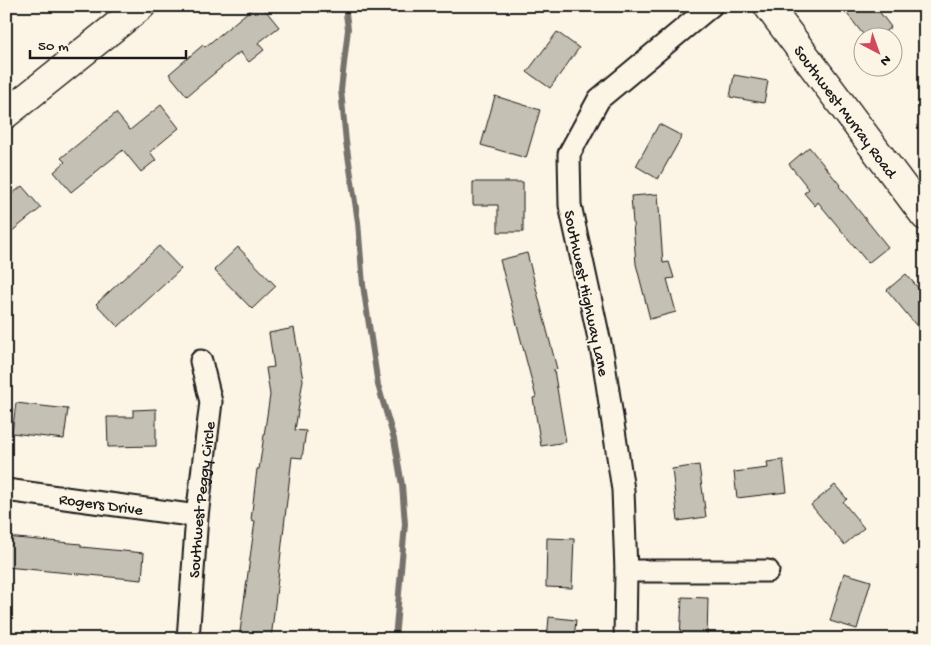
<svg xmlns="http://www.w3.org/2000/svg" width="931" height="645" font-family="'Gochi Hand',sans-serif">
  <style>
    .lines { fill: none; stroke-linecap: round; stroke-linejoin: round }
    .stream { stroke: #75726c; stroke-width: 6 }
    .building { fill: #c4c0b3; stroke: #1c1c1c }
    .street-casing { stroke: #1c1c1c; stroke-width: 25 }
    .secondary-casing { stroke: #1c1c1c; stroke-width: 31 }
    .street { stroke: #fcf5e5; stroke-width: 21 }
    .secondary { stroke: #fcf5e5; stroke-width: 28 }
    .labels { text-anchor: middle; stroke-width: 4; stroke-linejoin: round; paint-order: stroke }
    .street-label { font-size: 16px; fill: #1c1c1c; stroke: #fcf5e5 }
  </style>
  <rect width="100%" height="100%" fill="#fcf5e5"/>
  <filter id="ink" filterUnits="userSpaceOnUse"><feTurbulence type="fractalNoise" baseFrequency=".02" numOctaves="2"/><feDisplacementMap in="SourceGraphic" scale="10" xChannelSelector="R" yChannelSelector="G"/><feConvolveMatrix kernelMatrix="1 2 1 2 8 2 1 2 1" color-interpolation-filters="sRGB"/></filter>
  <g filter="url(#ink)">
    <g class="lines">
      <path class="stream" d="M345,6L348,29L341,90L346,142L358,222L363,285L378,385L394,439L402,485L405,524L395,639"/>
    </g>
    <path class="building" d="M255,6H262L279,27L258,43L264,50L249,62L240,52L187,96L169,74L203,45L205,47Z
      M841,6H875L891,27L877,38H866Z
      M557,32L579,48L550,88L527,72Z
      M734,75L768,81L764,103L730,97Z
      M495,96L540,110L526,158L481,145Z
      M161,105L179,128L150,152L156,160L141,172L123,150L71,192L54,172L65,162L61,158L116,113L130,130Z
      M659,124L682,136L658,179L636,166Z
      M809,147L840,185L839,186L888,247L868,263L818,202L815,206L804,193L809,189L789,164Z
      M473,182H523V232H498V205H473Z
      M22,186L41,208L6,236V199Z
      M658,194L663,263L669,262L674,278L667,279L676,312L650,319L636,264L631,196Z
      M159,246L181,269L118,327L96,304Z
      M238,247L276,286L252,309L214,270Z
      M527,253L557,369L554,370L566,442L541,446L533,398L536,397L500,260Z
      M906,274L925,296V336L887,290Z
      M294,328L303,380L295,430L306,431L302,458L292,457L271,639H239L255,521L251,520L257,469H259L270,395L266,368L274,367L269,333Z
      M16,403L68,409L64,439L12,433Z
      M156,409V446L108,447L107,417H133V410Z
      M783,460L787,492L737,498L734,472L768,468L767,462Z
      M699,465L706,517L678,521L672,469Z
      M835,485L847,499L843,502L864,528L844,545L811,505Z
      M6,537L81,544V547L144,553L142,580L6,567Z
      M547,538L574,539L572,588L546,587Z
      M844,573L871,581L857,629L830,621Z
      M682,597L708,598L707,639H680Z
      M549,617L576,620L574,639H547Z"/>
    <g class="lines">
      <defs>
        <g id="street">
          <path id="s1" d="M6,490L197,516"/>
          <path d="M626,571H768"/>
          <path id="s2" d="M188,639L197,516L211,402L201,361"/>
          <path d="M625,639L626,571L623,490L603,357L570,205L569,154L599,99L711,6"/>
        </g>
        <g id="secondary">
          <path id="s3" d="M768,6L925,216"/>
          <path d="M6,114L141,6"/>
        </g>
      </defs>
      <use href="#street" class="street-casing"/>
      <use href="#secondary" class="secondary-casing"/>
      <use href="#street" class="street"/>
      <use href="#secondary" class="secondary"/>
    </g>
  </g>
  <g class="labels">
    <g class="street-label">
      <text dy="6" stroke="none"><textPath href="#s3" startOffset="131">Southwest Murray Road</textPath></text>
      <text transform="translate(588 293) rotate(78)" y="6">Southwest Highway Lane</text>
      <text dy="6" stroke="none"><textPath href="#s2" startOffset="140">Southwest Peggy Circle</textPath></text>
      <text dy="6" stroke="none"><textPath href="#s1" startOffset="96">Rogers Drive</textPath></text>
    </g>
  </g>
  <rect width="931" height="645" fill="none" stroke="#fcf5e5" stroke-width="25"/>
  <rect x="12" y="12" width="906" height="620" fill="none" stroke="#1c1c1c" stroke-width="2" filter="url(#ink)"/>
  <g transform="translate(878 52) rotate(139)"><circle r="24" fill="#fcf5e5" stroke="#a29e95"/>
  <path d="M0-4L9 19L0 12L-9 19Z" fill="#d1495b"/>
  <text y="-8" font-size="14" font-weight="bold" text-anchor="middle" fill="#1c1c1c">N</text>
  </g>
  <path d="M30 50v8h156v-8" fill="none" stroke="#1c1c1c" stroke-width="2.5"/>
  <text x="38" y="50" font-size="15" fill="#1c1c1c" stroke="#fcf5e5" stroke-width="4" paint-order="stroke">50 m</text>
</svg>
